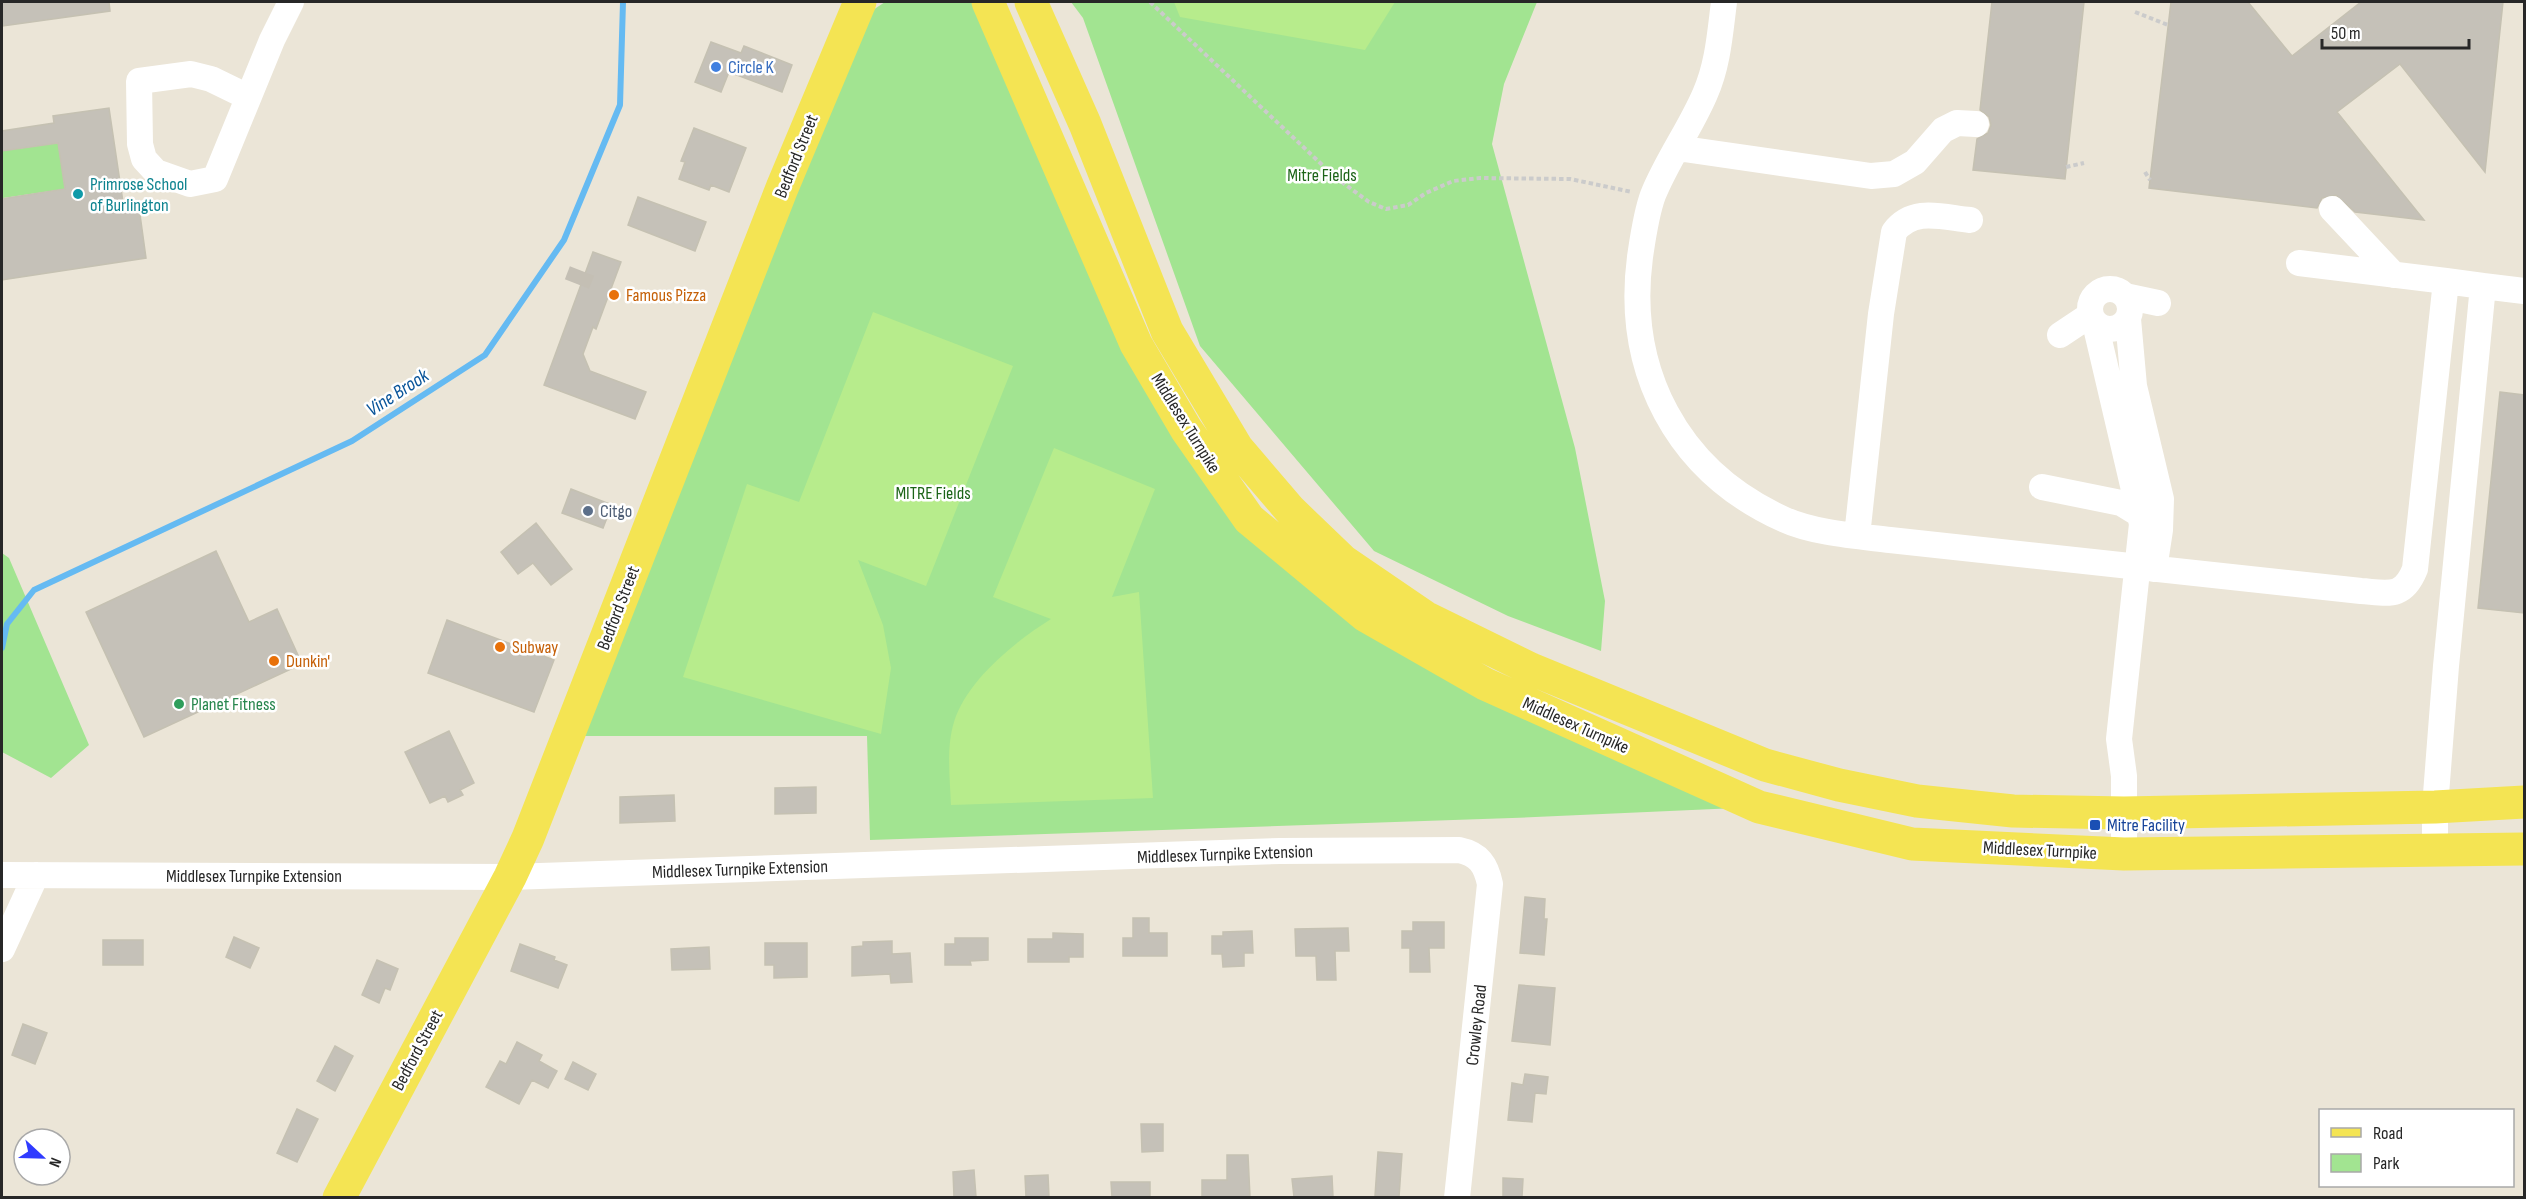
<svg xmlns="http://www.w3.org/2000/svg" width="2526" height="1199" font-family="'Sofia Sans Condensed',sans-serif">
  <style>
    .green { fill: #a2e491 }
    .pitch { fill: #b7ec8c }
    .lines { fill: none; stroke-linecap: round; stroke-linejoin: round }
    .stream { stroke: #65baf2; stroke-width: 6 }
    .building { fill: #c5c1b8; stroke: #c5c1b2; stroke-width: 1.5 }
    .minor-tunnel { stroke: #c4bfb4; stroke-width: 26; stroke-dasharray: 26 13; stroke-linecap: butt }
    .path { stroke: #cbcbcb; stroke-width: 4; stroke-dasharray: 4.5 3; stroke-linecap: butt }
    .minor { stroke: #fff; stroke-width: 26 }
    .major { stroke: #f4e453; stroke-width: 33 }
    .shop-dot { fill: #3f7fe0; stroke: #fff; stroke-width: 2 }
    .culture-dot { fill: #0f9aa8; stroke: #fff; stroke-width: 2 }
    .food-dot { fill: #e8710a; stroke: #fff; stroke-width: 2 }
    .service-dot { fill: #5c6f8a; stroke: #fff; stroke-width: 2 }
    .leisure-dot { fill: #2e9e5b; stroke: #fff; stroke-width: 2 }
    .transit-dot { fill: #1a4fb4; stroke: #fff; stroke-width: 2 }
    .labels { text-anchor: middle; stroke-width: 5; stroke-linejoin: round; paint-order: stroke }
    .shop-label { font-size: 18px; fill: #366cbe; stroke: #fff; text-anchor: start }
    .street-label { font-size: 18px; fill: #272727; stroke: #fff }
    .park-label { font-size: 18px; fill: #1c6417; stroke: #fff }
    .culture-label { font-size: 18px; fill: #0d838f; stroke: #fff; text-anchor: start }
    .food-label { font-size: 18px; fill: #c56008; stroke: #fff; text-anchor: start }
    .service-label { font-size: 18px; fill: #4e5e75; stroke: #fff; text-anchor: start }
    .leisure-label { font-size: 18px; fill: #27864d; stroke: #fff; text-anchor: start }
    .transit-label { font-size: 18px; fill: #164399; stroke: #fff; text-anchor: start }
    .water-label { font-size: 20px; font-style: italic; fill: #095499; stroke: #fff }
  </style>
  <rect width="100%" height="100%" fill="#ebe5d7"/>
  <path class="green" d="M885,2H988L1136,344L1249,519L1366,616L1759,807L1512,818L870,840L867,736H568L849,26Z
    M1071,2H1537L1504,84L1492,144L1575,448L1605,601L1601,651L1508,616L1374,551L1200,346L1083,18Z
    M57,134L65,189L3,198L2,142L15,140L17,149L36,146Z
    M2,553L9,558L89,745L51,778L2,752Z"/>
  <path class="pitch" d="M1174,2H1395L1365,50L1180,17Z
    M873,312L1013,366L926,586L858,560L883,625L891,668L881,734L683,677L747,484L799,502Z
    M1054,448L1155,489L1112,597L1139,592L1153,798L951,805C950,778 946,748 954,722C967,680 1016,641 1051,619L993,597Z"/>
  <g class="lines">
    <path class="stream" d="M2,648L7,624L34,590L352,441L485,355L564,240L620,105L623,2"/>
  </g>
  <path class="building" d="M2,2H109L110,11L3,26Z
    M1992,2H2084L2065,179L1973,170L1977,139L1988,133L1991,125L1989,117L1980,110Z
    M2171,2H2248L2292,56L2361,2H2503L2485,172L2400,64L2337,112L2424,220L2355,212L2336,195L2322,198L2317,208L2149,188Z
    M711,42L741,53L744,46L792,65L782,92L729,72L721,92L695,82Z
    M109,108L123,202L138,200L146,258L2,280V199L65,189L58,143L2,151V131L54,123L53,116Z
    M694,128L746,148L729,192L711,185L709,190L679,179L685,162L681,161Z
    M638,197L706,222L695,251L628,225Z
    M593,252L621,262L596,329L593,327L583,354L590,371L646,392L635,419L544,385Z
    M2500,392L2524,395V613L2478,608Z
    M571,489L612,505L603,528L562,513Z
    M536,523L572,569L551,585L533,563L518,574L501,552Z
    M216,551L249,622L277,609L302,664L144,737L86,612Z
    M447,620L554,660L534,712L428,673Z
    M449,731L474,783L460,790L463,795L448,802L445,796L430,803L405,752Z
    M816,787V813L775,814V788Z
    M674,795L675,821L620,823V797Z
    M1525,897L1545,899L1544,919H1547L1544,955L1520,953Z
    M1133,918H1149V933H1167V956H1123V938H1133Z
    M1413,922H1444V948H1429L1430,972H1410V948H1402V931H1413Z
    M1348,928L1349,951H1335L1336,980H1317L1316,956H1296L1295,929Z
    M1252,931L1253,953H1244V966L1223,967L1222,954H1212V936H1223V932Z
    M1053,933L1083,934V957H1069V962H1028V939H1053Z
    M234,937L259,948L250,968L226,957Z
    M955,938H988V960L970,961L971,965H945V944H955Z
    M103,940H143V965H103Z
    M892,941V954L910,953L912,982L891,983L890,974L852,976V947L863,946V942Z
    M765,943H807V977L774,978V965H765Z
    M520,944L555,957L554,960L567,965L558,988L511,971Z
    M709,947L710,969L672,970L671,949Z
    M377,960L398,969L390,990L385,988L379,1003L362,995Z
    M1519,985L1555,988L1550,1045L1512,1041Z
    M23,1024L47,1033L35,1064L12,1055Z
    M517,1042L542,1055L539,1061L557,1071L548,1088L532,1080L519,1104L486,1087L500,1061L506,1064Z
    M335,1046L353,1056L335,1091L317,1081Z
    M573,1062L596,1074L588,1090L565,1079Z
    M1525,1074L1548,1077L1546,1094L1535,1093L1532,1122L1508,1120L1512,1083L1523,1085Z
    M297,1109L318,1119L297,1162L277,1153Z
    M1141,1124H1163V1151L1142,1152Z
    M1378,1152L1402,1154L1399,1197L1375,1196Z
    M1227,1155H1248L1250,1197H1202V1180H1227Z
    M974,1170L976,1197H954L953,1172Z
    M1048,1175L1049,1197H1026L1025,1176Z
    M1332,1176L1333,1197H1294L1292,1179Z
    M1503,1178L1523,1179L1522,1197H1503Z
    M1111,1182H1150V1197H1112Z"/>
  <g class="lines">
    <path class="minor-tunnel" d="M577,284L582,271"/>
    <path class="path" d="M1150,2L1335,177L1369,202L1386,209L1408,205L1426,193L1453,181L1480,178L1570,179L1632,192
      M2135,12L2168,25
      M2066,167L2084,163
      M2145,172L2150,180"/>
    <path class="minor" d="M1724,2C1720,33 1718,65 1705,94C1690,129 1667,160 1653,195C1646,214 1643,237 1640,257C1625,371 1677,471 1783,519C1813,533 1857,536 1890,540L2361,591C2388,593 2403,599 2415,569L2446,281L2483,286
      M248,97L211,79L191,74L139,81L140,144L144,159L156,172L190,184L215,179L272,40L291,2
      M1677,148L1871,176L1894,174L1915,162L1943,130L1957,123L1976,124
      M2332,209L2394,275
      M2299,263L2446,281
      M2090 309a20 20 0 1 1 40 0a20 20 0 1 1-40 0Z
      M2125,296L2158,303
      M2128,319L2134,386L2161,499L2160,530L2154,569
      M2095,323L2142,524L2119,739L2124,776V854
      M2060,335L2090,315
      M2042,487L2121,503L2139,514
      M1857,536L1881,314L1894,232C1913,207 1941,217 1970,220
      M2435,851V807L2446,666L2483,286L2524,291
      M2,875L510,877L1280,851L1459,850C1479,854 1486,865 1490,884L1457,1198
      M2,949L36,875"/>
    <path class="major" d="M988,2L1136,344L1186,429L1249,519L1366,616L1485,684L1759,807L1912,844L2124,854L2524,849
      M1031,2L1085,124L1167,331L1237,448L1290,510L1343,561L1425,617L1531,669L1765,765L1839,785L1917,801L2013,811L2124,813L2435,807L2524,802
      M339,1198L510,877L528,838L782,188L860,2"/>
  </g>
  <circle class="shop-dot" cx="716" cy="67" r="6"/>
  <circle class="culture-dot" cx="78" cy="194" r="6"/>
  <g class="food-dot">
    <circle cx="614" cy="295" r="6"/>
    <circle cx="500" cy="647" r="6"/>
    <circle cx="274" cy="661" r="6"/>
  </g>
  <circle class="service-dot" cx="588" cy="511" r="6"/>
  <circle class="leisure-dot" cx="179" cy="704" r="6"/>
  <rect class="transit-dot" x="2089" y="819" width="12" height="12" rx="3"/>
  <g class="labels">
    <g class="shop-label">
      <text x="728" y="73">Circle K</text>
    </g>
    <g class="street-label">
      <text transform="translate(796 156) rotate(-68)" y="6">Bedford Street</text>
      <text transform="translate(1186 423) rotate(58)" y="6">Middlesex Turnpike</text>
      <text transform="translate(618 608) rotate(-69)" y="6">Bedford Street</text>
      <text transform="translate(1576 725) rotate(24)" y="6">Middlesex Turnpike</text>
      <text transform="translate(2040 850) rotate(3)" y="6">Middlesex Turnpike</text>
      <text transform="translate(1225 854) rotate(-2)" y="6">Middlesex Turnpike Extension</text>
      <text transform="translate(740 869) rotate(-2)" y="6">Middlesex Turnpike Extension</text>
      <text x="254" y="882">Middlesex Turnpike Extension</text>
      <text transform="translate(1476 1025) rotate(-84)" y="6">Crowley Road</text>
      <text transform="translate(417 1050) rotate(-62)" y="6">Bedford Street</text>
    </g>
    <g class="park-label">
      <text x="1322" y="181">Mitre Fields</text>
      <text x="933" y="499">MITRE Fields</text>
    </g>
    <g class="culture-label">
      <text x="90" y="190">Primrose School<tspan x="90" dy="21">of Burlington</tspan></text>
    </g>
    <g class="food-label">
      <text x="626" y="301">Famous Pizza</text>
      <text x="512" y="653">Subway</text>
      <text x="286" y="667">Dunkin'</text>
    </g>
    <g class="service-label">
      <text x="600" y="517">Citgo</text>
    </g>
    <g class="leisure-label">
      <text x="191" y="710">Planet Fitness</text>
    </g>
    <g class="transit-label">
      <text x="2107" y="831">Mitre Facility</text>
    </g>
    <g class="water-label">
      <text transform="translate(397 392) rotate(-33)" y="7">Vine Brook</text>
    </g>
  </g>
  <rect width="2526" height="1199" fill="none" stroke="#272727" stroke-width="6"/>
  <rect x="2319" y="1109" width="195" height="78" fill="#ffffff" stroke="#a9a9a9" stroke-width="1.5"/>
  <rect x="2331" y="1128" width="30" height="9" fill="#f4e453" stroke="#a9a9a9" stroke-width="1.5"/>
  <text x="2373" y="1139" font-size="18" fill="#272727">Road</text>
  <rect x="2331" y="1154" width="30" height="18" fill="#a2e491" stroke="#a9a9a9" stroke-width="1.5"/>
  <text x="2373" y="1169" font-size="18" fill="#272727">Park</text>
  <g transform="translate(42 1157) rotate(112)"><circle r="28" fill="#ffffff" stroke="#a9a9a9" stroke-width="1.5"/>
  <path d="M0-4.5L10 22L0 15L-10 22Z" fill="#303bff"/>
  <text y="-9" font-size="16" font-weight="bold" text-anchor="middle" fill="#272727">N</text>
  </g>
  <path d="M2322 39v9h147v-9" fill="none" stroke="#272727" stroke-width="3"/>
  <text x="2331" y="39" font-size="18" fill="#272727" stroke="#ffffff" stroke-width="4.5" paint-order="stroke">50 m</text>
</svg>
